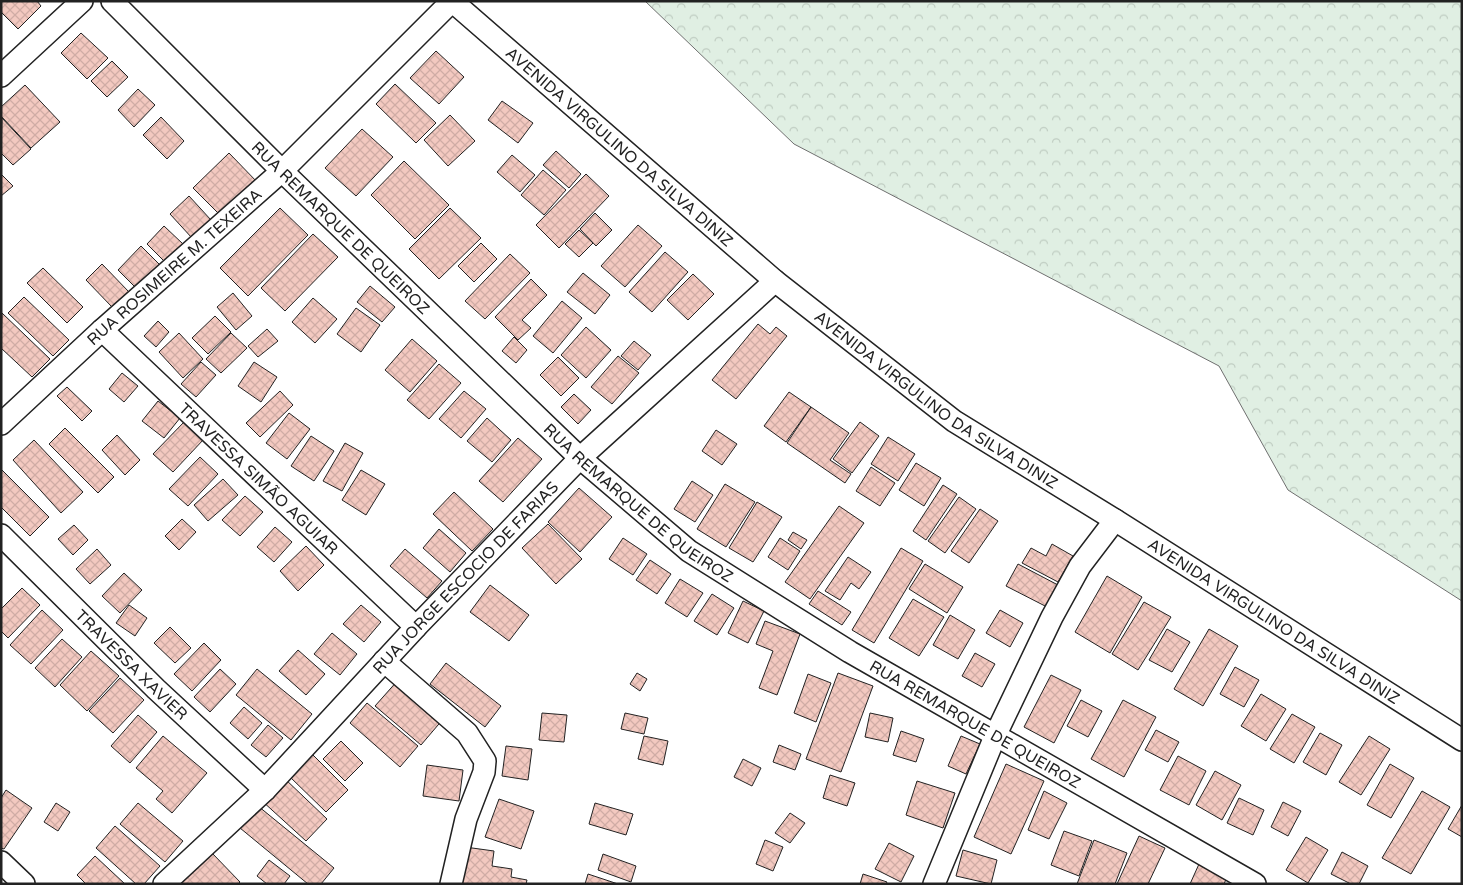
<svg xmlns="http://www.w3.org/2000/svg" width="1463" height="885" font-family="'Varela Round',sans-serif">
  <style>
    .forest { fill: url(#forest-crowns); stroke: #6f6f6f }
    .building { fill: url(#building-cross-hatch); stroke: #222 }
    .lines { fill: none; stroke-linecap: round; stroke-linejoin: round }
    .minor-casing { stroke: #222; stroke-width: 24 }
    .minor { stroke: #fff; stroke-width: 21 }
    .labels { text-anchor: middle; stroke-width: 4; stroke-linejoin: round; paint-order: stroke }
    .street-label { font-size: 16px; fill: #222; stroke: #fff }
  </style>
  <defs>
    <pattern id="forest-crowns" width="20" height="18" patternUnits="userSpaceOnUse" patternTransform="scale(1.25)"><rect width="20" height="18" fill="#e0efe3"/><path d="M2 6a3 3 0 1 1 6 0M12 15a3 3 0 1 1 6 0" fill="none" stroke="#c0cdc2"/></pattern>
    <pattern id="building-cross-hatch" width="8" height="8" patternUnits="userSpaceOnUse" patternTransform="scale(1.25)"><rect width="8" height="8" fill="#f3c9c0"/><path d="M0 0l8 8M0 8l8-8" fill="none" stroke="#d0aca5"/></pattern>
  </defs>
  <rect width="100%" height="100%" fill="#fff"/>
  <path class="forest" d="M645,1H1462V601L1288,490L1219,366L794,144Z"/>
  <path class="building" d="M1,1H37L41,6L18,29L1,12Z
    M81,33L108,58L87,79L61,53Z
    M436,51L464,77L439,104L410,78Z
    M112,61L128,77L107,97L91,81Z
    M395,84L436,123L416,143L376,104Z
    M25,85L60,122L31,148L1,116V107Z
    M138,89L155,105L134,127L118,110Z
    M502,101L533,123L518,143L488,120Z
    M450,115L475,141L448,166L424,140Z
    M161,117L184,141L167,159L143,135Z
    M2,118L31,149L13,165L1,153Z
    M362,129L393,157L356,196L325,168Z
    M556,151L581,174L569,188L543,165Z
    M229,153L259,184L223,218L193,188Z
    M512,155L535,175L520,192L497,172Z
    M404,161L449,205L415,239L371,195Z
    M543,170L566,190L544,215L521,195Z
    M1,174L13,186L1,196Z
    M586,174L609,196L559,248L536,225Z
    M189,196L211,220L192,238L170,214Z
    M280,208L308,235L248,296L220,268Z
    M450,208L481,238L439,279L409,249Z
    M595,213L612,230L596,246L580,229Z
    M638,225L662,246L625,287L601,266Z
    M164,226L183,244L165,262L147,244Z
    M579,230L593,243L579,257L565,244Z
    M313,234L338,257L285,311L261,288Z
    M481,243L497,259L474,282L458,266Z
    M141,246L160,265L137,289L118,270Z
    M665,252L688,272L652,312L629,292Z
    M510,254L530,273L485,319L465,301Z
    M102,264L129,292L112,307L86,280Z
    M43,268L83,307L67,323L27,283Z
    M583,273L610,295L595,314L567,292Z
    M693,274L714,294L688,320L667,300Z
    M531,279L547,295L522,320L531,328L518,340L495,317Z
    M370,286L395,307L382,322L357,302Z
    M233,293L252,316L236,330L217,307Z
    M24,297L69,340L53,356L8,313Z
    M313,298L337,319L315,343L292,322Z
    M562,301L582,318L553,353L533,336Z
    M356,308L380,325L361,352L337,334Z
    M2,313L50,359L32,377L1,348Z
    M215,316L231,332L208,354L192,338Z
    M158,321L169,332L156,347L144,336Z
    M758,324L770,334L776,327L787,336L736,399L712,380Z
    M586,327L611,350L586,378L561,355Z
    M267,329L278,341L258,357L248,346Z
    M179,333L203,359L183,378L159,352Z
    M231,333L247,348L221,373L206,359Z
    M514,337L527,350L516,363L502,351Z
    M412,339L437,361L410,392L385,370Z
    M634,341L651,355L638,370L621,356Z
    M618,356L639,373L612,404L591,387Z
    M558,357L579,378L561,396L540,375Z
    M201,362L216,375L196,397L181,384Z
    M254,362L277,377L261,402L238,386Z
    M439,364L461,383L429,419L407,400Z
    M122,373L138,386L124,402L109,389Z
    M67,387L92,411L82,421L57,396Z
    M280,391L293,405L260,437L246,423Z
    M464,391L486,409L461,438L439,419Z
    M789,392L811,407L786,442L764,426Z
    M574,394L591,410L578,424L561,407Z
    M158,401L180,418L164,438L142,421Z
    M811,407L849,433L830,460L851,474L845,483L787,443Z
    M289,413L310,429L287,459L266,443Z
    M487,418L511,440L492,462L467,441Z
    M185,421L204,439L173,472L153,454Z
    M860,422L879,436L852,473L833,459Z
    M65,428L114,477L98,493L49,444Z
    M716,430L737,444L722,465L702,451Z
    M117,435L140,460L125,475L102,450Z
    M311,436L334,451L314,481L291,466Z
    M888,437L915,454L898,481L871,464Z
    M518,438L542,459L503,502L479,481Z
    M34,440L83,492L61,513L13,460Z
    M345,443L363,453L342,491L323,481Z
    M200,457L218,474L188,506L169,489Z
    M916,463L941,478L924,506L899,490Z
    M871,467L895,483L880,506L856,491Z
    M1,469L49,517L30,536L1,507Z
    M361,470L385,484L366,515L342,500Z
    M223,479L238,495L208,521L194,505Z
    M692,481L713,495L695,522L674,509Z
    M725,484L755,502L726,547L697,529Z
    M943,485L957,494L926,540L913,531Z
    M579,488L612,517L580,552L548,522Z
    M454,492L493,529L472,551L433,514Z
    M245,496L263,512L240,536L222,520Z
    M959,497L976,509L945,553L928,541Z
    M757,502L782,517L753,562L729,548Z
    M839,506L864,523L810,599L785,582Z
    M980,509L998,521L969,563L951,551Z
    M182,519L196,532L179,550L165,536Z
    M548,524L582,559L556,584L522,548Z
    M74,525L88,540L73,555L58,539Z
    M275,527L292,542L274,562L257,547Z
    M439,529L466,553L450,572L423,548Z
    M793,532L807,540L801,549L788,540Z
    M623,538L647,554L633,575L609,559Z
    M780,538L800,551L788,570L768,557Z
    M1052,544L1073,556L1058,582L1022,563L1031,548L1046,556Z
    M306,546L324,565L298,591L280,571Z
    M901,548L923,561L874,643L852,630Z
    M97,549L111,565L90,584L76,569Z
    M405,549L442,581L427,598L390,566Z
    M848,557L871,572L859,589L851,583L840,600L825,591Z
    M650,560L671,574L657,594L636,580Z
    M925,564L963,587L947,613L909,589Z
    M1018,564L1058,585L1047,607L1006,586Z
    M124,573L142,590L120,613L102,596Z
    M1107,576L1142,597L1110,653L1075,632Z
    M680,579L703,593L687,617L665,603Z
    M490,585L529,615L509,641L470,612Z
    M22,588L40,605L8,638L1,631V609Z
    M818,591L851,612L842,625L809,604Z
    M712,594L734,608L717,635L694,621Z
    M913,599L944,617L919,656L889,638Z
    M743,601L764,611L748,643L728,633Z
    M1144,602L1171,617L1138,670L1112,654Z
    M129,605L147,618L135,636L116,623Z
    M361,605L381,622L364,642L343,624Z
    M42,610L63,630L31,664L10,645Z
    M1000,610L1023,623L1010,647L986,633Z
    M950,615L975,630L958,659L933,645Z
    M765,621L800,634L777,695L759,688L773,651L756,644Z
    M170,627L191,648L175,663L154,643Z
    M1167,629L1190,642L1172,672L1149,660Z
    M1209,629L1238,646L1203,706L1174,689Z
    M332,633L357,654L340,675L314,654Z
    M62,639L82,657L55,687L35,668Z
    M204,643L221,660L192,691L174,674Z
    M298,650L325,674L306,695L279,671Z
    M91,651L119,676L87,711L60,685Z
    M975,653L995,664L982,687L962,676Z
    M446,663L501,706L485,727L430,684Z
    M1235,667L1259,680L1244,707L1220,694Z
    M220,669L236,684L210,712L194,697Z
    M257,669L312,714L291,740L236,695Z
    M637,673L647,679L640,691L630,684Z
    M838,673L873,686L841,772L806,759Z
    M808,674L831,683L816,722L794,713Z
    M1051,675L1081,690L1054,743L1024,727Z
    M120,678L144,700L113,733L89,711Z
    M399,679L444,718L421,745L375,706Z
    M1261,694L1286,709L1266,741L1241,726Z
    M1081,700L1102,711L1088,737L1067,726Z
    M1123,700L1156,717L1124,777L1091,759Z
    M367,703L418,746L400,767L350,723Z
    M244,707L262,723L248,739L230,723Z
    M542,713L567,715L564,742L539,740Z
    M625,713L648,718L644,734L621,729Z
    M870,713L893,718L888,742L865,737Z
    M1292,714L1315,727L1294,763L1270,749Z
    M138,715L157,732L130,763L111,746Z
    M268,725L283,738L266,757L251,745Z
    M1156,730L1179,742L1168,762L1145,750Z
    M901,731L924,739L916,762L893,755Z
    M1320,733L1342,745L1326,775L1303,762Z
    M163,736L207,773L172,813L156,799L163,791L136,768Z
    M644,736L668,741L663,765L638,759Z
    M961,736L980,744L966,774L948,766Z
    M1369,736L1390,749L1361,795L1339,782Z
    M341,741L363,763L345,781L323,759Z
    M779,745L801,754L795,770L773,762Z
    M506,746L532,749L528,780L502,776Z
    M311,753L348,790L326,812L289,776Z
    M1178,756L1206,771L1189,805L1160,790Z
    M743,759L761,768L752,786L734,777Z
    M1006,764L1044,781L1011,854L974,837Z
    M1390,764L1414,778L1391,818L1367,805Z
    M427,765L463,770L459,801L423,796Z
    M1215,771L1241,785L1222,820L1196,805Z
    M830,775L855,783L847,806L823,798Z
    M283,777L327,819L306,841L261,800Z
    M917,781L955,793L943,828L906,815Z
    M6,790L32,808L4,849L1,848V798Z
    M1044,791L1067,803L1049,839L1028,830Z
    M1422,791L1450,807L1411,874L1382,858Z
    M1239,798L1264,810L1253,835L1227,823Z
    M499,799L534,811L521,849L485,837Z
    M1283,802L1301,811L1288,836L1271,827Z
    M56,803L70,812L58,831L44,822Z
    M138,803L183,841L165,862L120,824Z
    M595,803L633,814L626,835L589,824Z
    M1462,805V837L1448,829Z
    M258,806L334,868L321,884H308L240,828Z
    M790,813L805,823L790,843L775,833Z
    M115,826L160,866L144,884H136L96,848Z
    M1064,831L1092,841L1079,876L1051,865Z
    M1139,836L1165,848L1148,884H1117Z
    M1306,837L1328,850L1308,883L1286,870Z
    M765,840L783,847L773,871L756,864Z
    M1094,840L1127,853L1115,884H1077Z
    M889,843L914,856L901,882L875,869Z
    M465,847L494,851L492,866L512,869L511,877L527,880L526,884H460Z
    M963,850L997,860L991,884L956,876Z
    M1342,852L1368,866L1359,884H1351L1331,874Z
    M212,853L240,882L238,884H180Z
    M603,854L636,866L631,882L598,870Z
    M95,856L125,884H86L77,875Z
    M269,860L290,876L284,884H267L257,876Z
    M1199,864L1227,877L1224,884H1190Z
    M588,874L618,884H585Z
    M863,874L887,882L886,884H860Z"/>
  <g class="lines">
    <defs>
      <g id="minor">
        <path id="s1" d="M112,1L282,171L580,458L689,551L850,652L1255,884"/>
        <path id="s2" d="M452,1L775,281L954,421L1115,520L1462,740"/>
        <path d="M1,76L82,1"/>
        <path id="s3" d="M102,330L416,627"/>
        <path id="s4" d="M1,424L102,330L282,171L452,1"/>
        <path id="s5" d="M1,535L156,689L265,790"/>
        <path d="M384,661L467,733L485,761L484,772L466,819L451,884"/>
        <path d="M1,862L24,884"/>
        <path id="s6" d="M164,884L265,790L416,627L580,458L775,281"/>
        <path d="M934,884L996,734L1052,617L1080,566L1115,520"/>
      </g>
    </defs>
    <use href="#minor" class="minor-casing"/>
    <use href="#minor" class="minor"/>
  </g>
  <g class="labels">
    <g class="street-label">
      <text dy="6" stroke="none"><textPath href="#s2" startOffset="222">AVENIDA VIRGULINO DA SILVA DINIZ</textPath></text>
      <text dy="6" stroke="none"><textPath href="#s1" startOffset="322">RUA REMARQUE DE QUEIROZ</textPath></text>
      <text dy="6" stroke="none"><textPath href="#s4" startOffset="234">RUA ROSIMEIRE M. TEXEIRA</textPath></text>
      <text dy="6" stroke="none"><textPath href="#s2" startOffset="628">AVENIDA VIRGULINO DA SILVA DINIZ</textPath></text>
      <text dy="6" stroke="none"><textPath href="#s3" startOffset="216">TRAVESSA SIMÃO AGUIAR</textPath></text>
      <text dy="6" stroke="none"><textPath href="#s1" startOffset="728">RUA REMARQUE DE QUEIROZ</textPath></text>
      <text dy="6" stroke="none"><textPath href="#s6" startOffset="430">RUA JORGE ESCOCIO DE FARIAS</textPath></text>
      <text dy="6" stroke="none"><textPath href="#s2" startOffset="1032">AVENIDA VIRGULINO DA SILVA DINIZ</textPath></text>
      <text dy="6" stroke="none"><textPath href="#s5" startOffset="184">TRAVESSA XAVIER</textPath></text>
      <text dy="6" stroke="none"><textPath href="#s1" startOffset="1132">RUA REMARQUE DE QUEIROZ</textPath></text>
    </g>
  </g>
  <rect width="1463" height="885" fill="none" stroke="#222222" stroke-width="5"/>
</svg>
